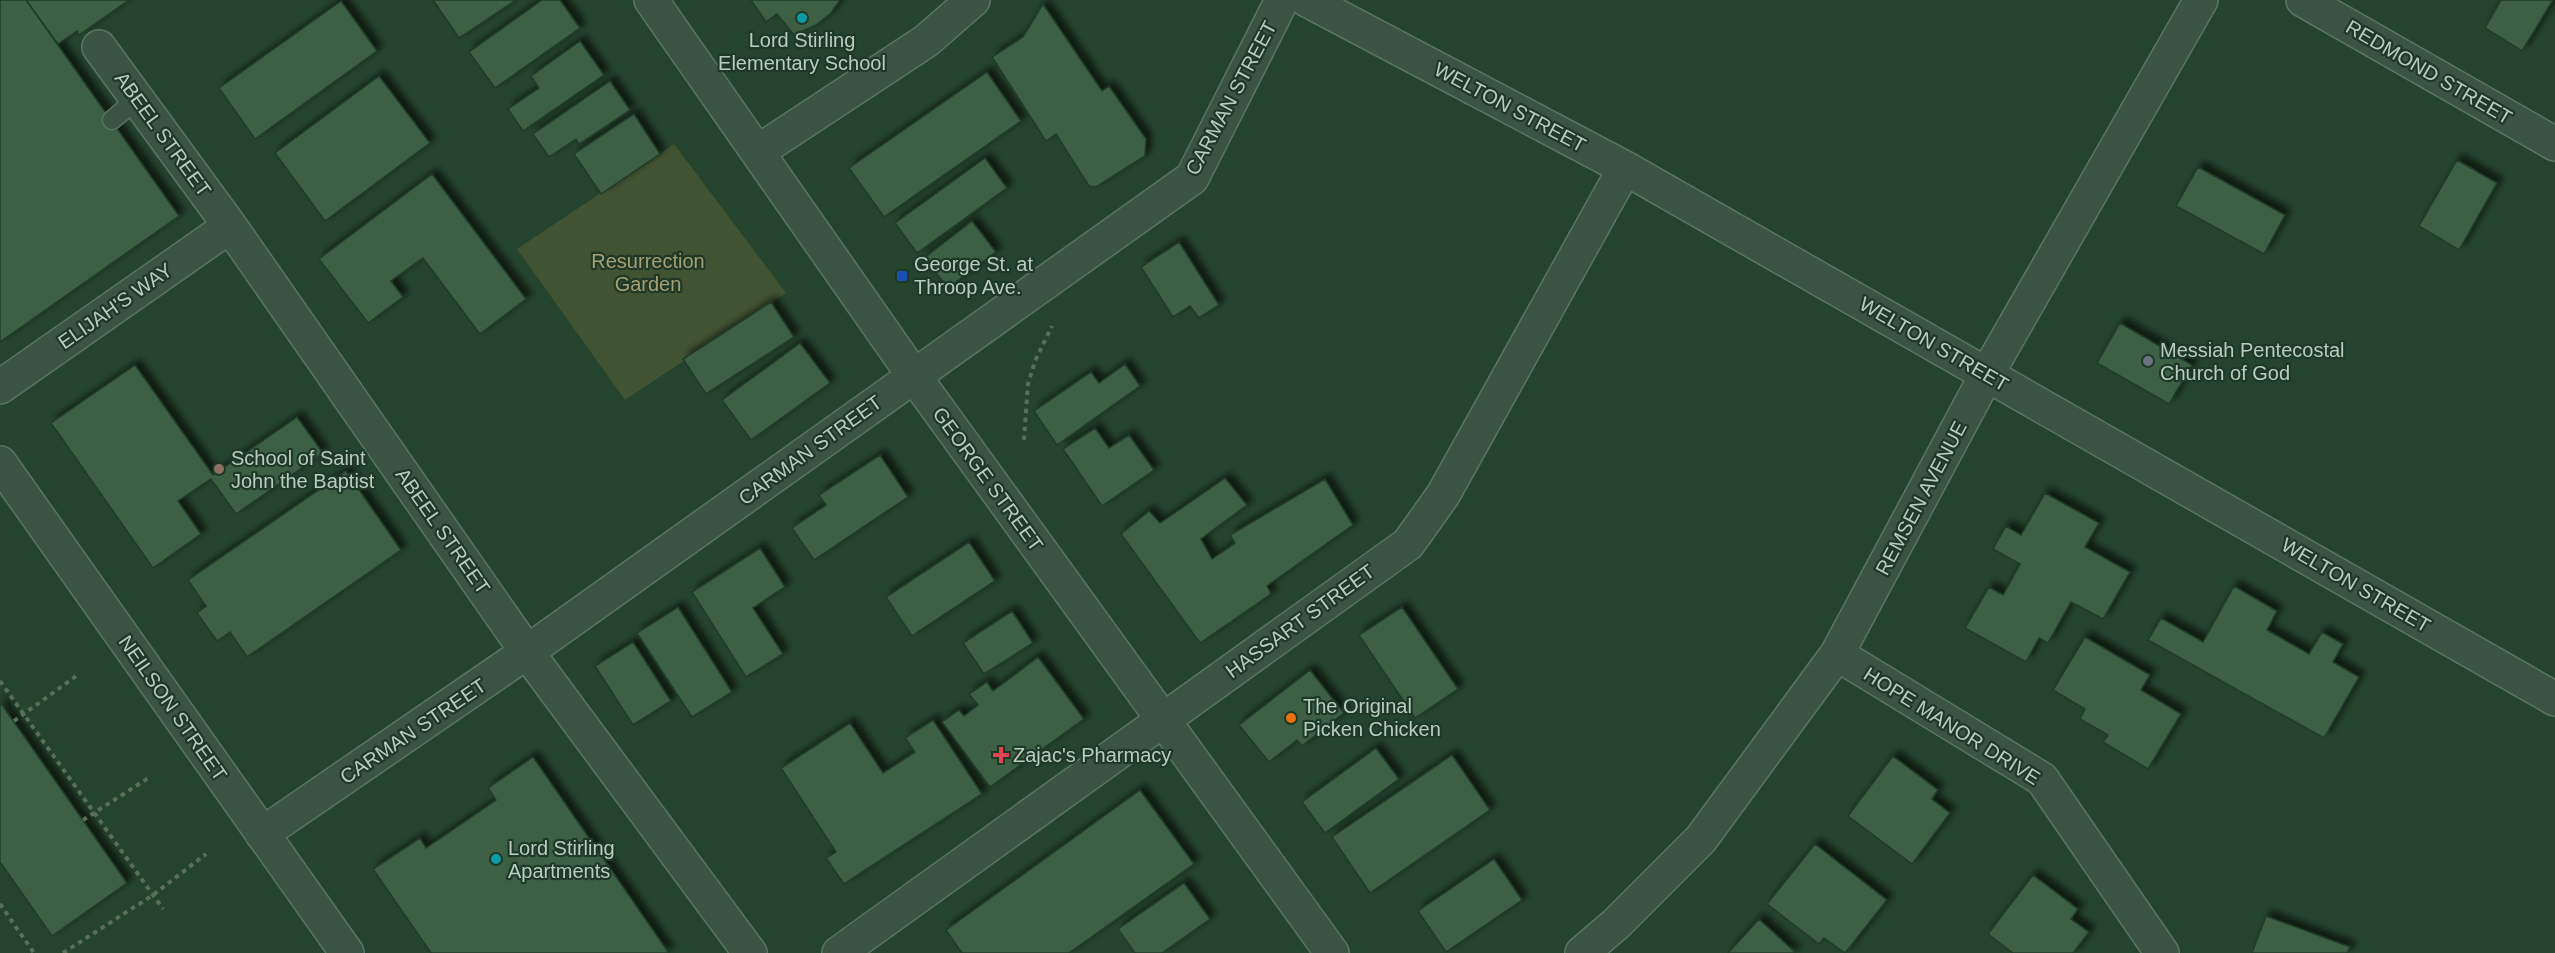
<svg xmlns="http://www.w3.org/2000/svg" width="2555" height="953" font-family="Arial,sans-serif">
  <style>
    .green { fill: #405332 }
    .building { fill: #3c6045; stroke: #213b28; stroke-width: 1.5; filter: url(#shadow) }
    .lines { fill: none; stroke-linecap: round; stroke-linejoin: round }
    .service-casing { stroke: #5b7462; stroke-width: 21 }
    .minor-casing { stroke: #5b7462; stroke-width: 36 }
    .tertiary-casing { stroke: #5b7462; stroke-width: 36 }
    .path { stroke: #5a6f55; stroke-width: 4; stroke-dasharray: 4.5 4.5; stroke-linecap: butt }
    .service { stroke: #3a5441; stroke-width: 18 }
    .minor { stroke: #3a5441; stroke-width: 33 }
    .tertiary { stroke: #3a5441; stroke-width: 33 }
    .culture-dot { fill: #0f9aa8; stroke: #1f3926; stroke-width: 2 }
    .transit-dot { fill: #1a4fb4; stroke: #1f3926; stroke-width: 2 }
    .worship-dot { fill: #6b7280; stroke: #1f3926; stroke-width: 2 }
    .education-dot { fill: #8d6e63; stroke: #1f3926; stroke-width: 2 }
    .food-dot { fill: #e8710a; stroke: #1f3926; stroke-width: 2 }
    .health-dot { fill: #e0444e; stroke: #1f3926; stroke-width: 2 }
    .labels { text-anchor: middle; stroke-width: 4.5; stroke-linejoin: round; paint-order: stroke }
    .poi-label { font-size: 20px; fill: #b7cdbe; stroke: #1f3926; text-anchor: start }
    .street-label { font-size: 20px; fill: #b7cdbe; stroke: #1f3926 }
    .park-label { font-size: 20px; fill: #a5a074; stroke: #1f3926 }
  </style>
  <defs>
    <filter id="shadow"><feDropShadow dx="5.5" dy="-5.5" stdDeviation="3" flood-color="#0009"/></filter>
  </defs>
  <rect width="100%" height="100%" fill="#25442d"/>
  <path class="green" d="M674,144L786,293L625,400L517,249Z"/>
  <path class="building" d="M0,0H26L179,216L0,342Z
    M26,0H129L79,35L77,31L58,44Z
    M433,0H516L459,38Z
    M542,0H560L580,28L495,88L469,52Z
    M751,0H840L831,13L816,25L794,35L777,14L766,22Z
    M2501,0H2553L2522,51L2485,28Z
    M341,1L377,51L255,139L219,88Z
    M1043,4L1102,91L1109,86L1146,139L1145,156L1096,187L1089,186L1056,134L1046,141L992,57L1023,37Z
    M580,41L604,75L523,131L508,109L539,88L531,76Z
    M987,72L1021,121L884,217L849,168Z
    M379,76L430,143L325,221L275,153Z
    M610,81L630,110L579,144L576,139L549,157L533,134Z
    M634,114L660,154L601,194L574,154Z
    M985,158L1007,188L917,253L895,223Z
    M2457,160L2497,183L2459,250L2419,226Z
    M2198,167L2285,215L2264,254L2176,206Z
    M432,174L526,299L480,334L423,258L391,281L403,297L368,323L319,259Z
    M972,221L996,252L948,288L924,258Z
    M1179,242L1219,305L1199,318L1190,306L1173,317L1141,267Z
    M771,302L794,337L706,394L683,359Z
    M2120,323L2192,365L2169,404L2097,363Z
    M800,343L830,383L751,440L722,400Z
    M1125,364L1140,386L1057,445L1034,411L1091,372L1099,383Z
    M135,365L213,475L297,417L323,453L236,514L211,479L178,501L201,534L153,568L51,423Z
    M1095,428L1109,448L1129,435L1154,470L1102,506L1063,449Z
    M880,455L908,497L814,560L792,528L826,505L819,495Z
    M346,471L401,550L247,657L230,632L217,641L197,613L206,606L188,580Z
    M1225,478L1247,505L1201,539L1212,559L1235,543L1230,535L1325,479L1353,525L1267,586L1271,594L1200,643L1121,534L1149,511L1160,523Z
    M2045,493L2099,523L2085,547L2130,572L2103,619L2071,602L2048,643L2039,638L2026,662L1965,628L1989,587L2003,595L2020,564L1993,549L2006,526L2021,535Z
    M969,542L995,581L912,636L886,597Z
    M760,548L785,587L753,608L783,654L746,677L692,592Z
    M2234,586L2277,611L2267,630L2309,654L2322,632L2343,644L2333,662L2359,677L2324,738L2148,640L2161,618L2203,642Z
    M678,607L732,692L692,717L637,633Z
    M1402,607L1458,689L1415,718L1359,635Z
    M1012,611L1033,643L984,674L963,643Z
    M2085,637L2150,675L2141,690L2181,714L2148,769L2103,742L2108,735L2080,719L2085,709L2053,690Z
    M633,642L671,701L633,725L595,666Z
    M1038,657L1084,719L990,787L942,722L959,710L964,716L978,705L969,694L987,682L993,691Z
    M1310,670L1344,713L1302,746L1297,740L1269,762L1239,725Z
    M0,702L127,883L52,936L0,862Z
    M933,720L982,794L844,884L826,858L836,852L781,768L850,723L883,773L915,752L905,738Z
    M1376,748L1399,779L1325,833L1302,802Z
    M1452,755L1490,810L1370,893L1332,837Z
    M1893,756L1938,790L1932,799L1950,813L1912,864L1848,816Z
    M533,757L669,953H431L373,869L420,838L426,848L496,800L488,788Z
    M1140,790L1194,864L1069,953H962L946,930Z
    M1815,844L1887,900L1845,953L1824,938L1819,944L1767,904Z
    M1494,859L1522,900L1446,952L1418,911Z
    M2033,875L2078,909L2071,919L2089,932L2073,953H2013L1988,934Z
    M1184,883L1210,919L1162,953H1135L1118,929Z
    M2266,916L2350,947L2347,953H2252Z
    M1759,919L1796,953H1728Z"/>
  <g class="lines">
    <defs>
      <path id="service" d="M112,120L137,99"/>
      <path id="minor" d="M1307,0L1625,168L2555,699
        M2303,0L2555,144
        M99,47L230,226L527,652L750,953
        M759,151L926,41L973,0
        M0,387L230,226
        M0,463L347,953
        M1837,654L2042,779L2162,953
        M262,834L527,652L1192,178L1282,0
        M839,953L1408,544L1443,495L1625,168
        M1582,953L1616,924L1701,839L1837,654L1987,374L2201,0"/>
      <path id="tertiary" d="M651,0L914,376L1332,953"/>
    </defs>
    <use href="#service" class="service-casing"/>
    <use href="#minor" class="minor-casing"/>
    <use href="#tertiary" class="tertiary-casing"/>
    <path class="path" d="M1024,440L1028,384L1035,361L1052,326
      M0,681L163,909
      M14,721L79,674
      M83,820L150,777
      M0,904L34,953
      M63,953L153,895L206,854"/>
    <use href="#service" class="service"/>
    <use href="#minor" class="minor"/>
    <use href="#tertiary" class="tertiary"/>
  </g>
  <g class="culture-dot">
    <circle cx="802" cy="18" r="6"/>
    <circle cx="496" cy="859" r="6"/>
  </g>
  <rect class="transit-dot" x="896" y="270" width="12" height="12" rx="3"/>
  <circle class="worship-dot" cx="2148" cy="361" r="6"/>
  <circle class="education-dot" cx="219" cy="469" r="6"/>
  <circle class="food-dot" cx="1291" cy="718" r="6"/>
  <path class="health-dot" d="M998 746h6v6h6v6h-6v6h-6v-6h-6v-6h6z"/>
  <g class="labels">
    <g class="poi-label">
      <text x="802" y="47" text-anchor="middle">Lord Stirling<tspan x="802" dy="23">Elementary School</tspan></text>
      <text x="914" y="271">George St. at<tspan x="914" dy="23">Throop Ave.</tspan></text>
      <text x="2160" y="357">Messiah Pentecostal<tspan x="2160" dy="23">Church of God</tspan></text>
      <text x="231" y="465">School of Saint<tspan x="231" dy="23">John the Baptist</tspan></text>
      <text x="1303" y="713">The Original<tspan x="1303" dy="23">Picken Chicken</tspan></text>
      <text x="1013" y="762">Zajac's Pharmacy</text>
      <text x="508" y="855">Lord Stirling<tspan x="508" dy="23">Apartments</tspan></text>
    </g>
    <g class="street-label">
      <text transform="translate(2429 72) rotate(30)" y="7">REDMOND STREET</text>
      <text transform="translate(1231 98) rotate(-62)" y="7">CARMAN STREET</text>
      <text transform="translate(1510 107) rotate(28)" y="7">WELTON STREET</text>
      <text transform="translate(163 134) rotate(54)" y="7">ABEEL STREET</text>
      <text transform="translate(115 306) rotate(-35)" y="7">ELIJAH'S WAY</text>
      <text transform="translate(1934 344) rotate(30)" y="7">WELTON STREET</text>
      <text transform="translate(810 450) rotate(-36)" y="7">CARMAN STREET</text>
      <text transform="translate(988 479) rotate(54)" y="7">GEORGE STREET</text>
      <text transform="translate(1921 498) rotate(-62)" y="7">REMSEN AVENUE</text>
      <text transform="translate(443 531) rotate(55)" y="7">ABEEL STREET</text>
      <text transform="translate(2356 585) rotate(30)" y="7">WELTON STREET</text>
      <text transform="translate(1300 621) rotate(-36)" y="7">HASSART STREET</text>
      <text transform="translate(173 708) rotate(55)" y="7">NEILSON STREET</text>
      <text transform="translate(1952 726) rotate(32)" y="7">HOPE MANOR DRIVE</text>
      <text transform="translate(413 731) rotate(-34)" y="7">CARMAN STREET</text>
    </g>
    <g class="park-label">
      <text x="648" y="268">Resurrection<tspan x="648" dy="23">Garden</tspan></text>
    </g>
  </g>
</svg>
